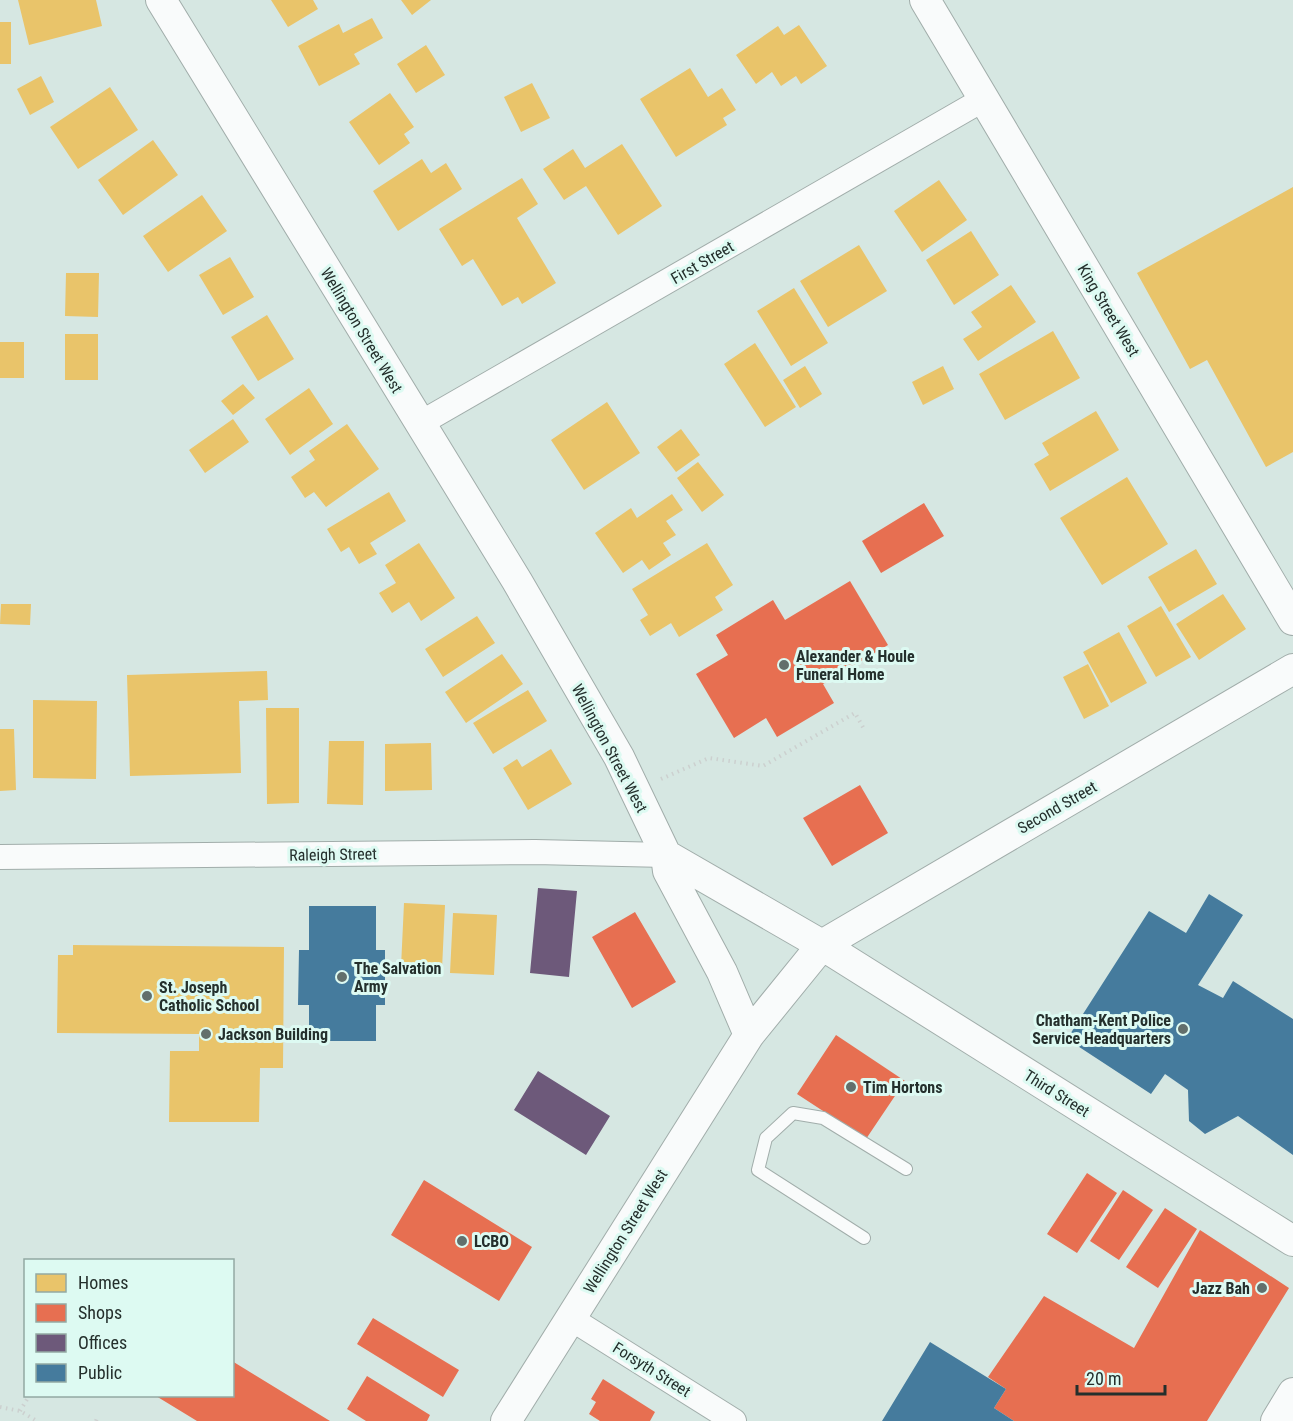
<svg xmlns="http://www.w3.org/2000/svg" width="1293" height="1421" font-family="'Roboto Condensed',sans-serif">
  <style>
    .homes { fill: #e9c46a }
    .shops { fill: #e76f51 }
    .offices { fill: #6d597a }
    .public { fill: #457b9d }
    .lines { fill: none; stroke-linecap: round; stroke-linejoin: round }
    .service-casing { stroke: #a1adaa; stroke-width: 14 }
    .minor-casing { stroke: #a1adaa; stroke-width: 26 }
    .tertiary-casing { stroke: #a1adaa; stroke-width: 32 }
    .path { stroke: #ccd0cf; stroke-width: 4; stroke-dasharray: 1.5 4.5; stroke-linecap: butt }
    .service { stroke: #f9fbfb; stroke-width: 12 }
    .minor { stroke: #f9fbfb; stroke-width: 24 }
    .tertiary { stroke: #f9fbfb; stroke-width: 30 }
    .poi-dot { fill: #626f6c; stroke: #ddfaf2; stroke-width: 2 }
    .labels { text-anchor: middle; stroke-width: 6; stroke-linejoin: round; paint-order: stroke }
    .street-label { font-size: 16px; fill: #242f2c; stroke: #ddfaf2 }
    .poi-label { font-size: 16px; font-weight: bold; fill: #242f2c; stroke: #ddfaf2; text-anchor: start }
  </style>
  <rect width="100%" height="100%" fill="#d6e7e2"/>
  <path class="homes" d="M18,0H96L102,26L29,45Z
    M271,0H313L318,9L288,27Z
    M401,0H431L412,15Z
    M372,18L383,38L354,54L360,64L319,86L298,46L339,24L343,33Z
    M0,22H11V64H0Z
    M799,25L827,66L801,84L796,76L781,86L772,72L756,84L736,55L778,26L784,35Z
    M426,45L445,75L416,93L397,64Z
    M690,68L708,97L722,88L736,110L723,118L727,125L676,157L640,99Z
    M41,76L54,102L30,115L17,89Z
    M532,83L550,118L521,132L504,97Z
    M110,87L138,130L78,169L50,127Z
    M390,93L414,127L404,134L410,143L379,165L349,122Z
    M153,140L178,175L123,215L98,180Z
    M622,144L662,206L618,235L586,186L564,200L543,169L573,149L585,168Z
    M422,159L431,173L446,163L462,189L398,231L373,191Z
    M522,178L538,204L517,218L556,283L522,304L518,297L502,306L473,259L462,266L439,229Z
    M939,180L967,220L922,252L894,211Z
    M1293,187V452L1266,467L1207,360L1190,369L1137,273Z
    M202,195L227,231L168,272L143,236Z
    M971,231L999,275L954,305L926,260Z
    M859,245L887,291L828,327L800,281Z
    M230,257L254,297L223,315L199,275Z
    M66,273H99L98,317L65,316Z
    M1011,285L1036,322L978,361L963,339L982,327L971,312Z
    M794,288L828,343L791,366L757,311Z
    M267,315L294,359L258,381L231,337Z
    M1053,331L1080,378L1005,420L979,374Z
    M65,334H98V380H65Z
    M0,342H24V378H0Z
    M755,343L796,407L765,427L724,364Z
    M805,366L822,394L800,408L783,380Z
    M943,366L954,389L923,405L912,382Z
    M243,384L255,398L233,415L221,401Z
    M309,388L333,424L290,455L265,419Z
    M607,402L640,453L584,490L551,440Z
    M1096,411L1119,450L1050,491L1034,464L1049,455L1042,443Z
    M233,419L249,442L205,473L189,450Z
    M347,424L379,469L326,507L314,492L305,498L291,477L315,460L309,451Z
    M681,429L700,455L676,472L657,447Z
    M698,462L724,495L702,512L677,478Z
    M1127,477L1168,544L1102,585L1060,518Z
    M389,492L406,521L370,543L377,554L359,564L349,547L341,552L327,529Z
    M672,494L683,510L666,521L676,535L663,543L671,555L649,570L642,560L623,573L595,533L631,508L637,518Z
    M419,543L455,598L421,621L409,602L392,613L379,593L396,583L385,565Z
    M707,543L733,585L715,597L723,610L679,637L671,623L650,636L640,620L648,615L632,589Z
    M1196,549L1217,584L1169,612L1148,577Z
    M1223,594L1246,629L1199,660L1176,624Z
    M1,604H31L30,625L0,624Z
    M1161,606L1191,657L1156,677L1127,626Z
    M477,616L495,643L443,677L425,649Z
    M1119,632L1147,683L1111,703L1083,652Z
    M502,654L523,684L466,723L445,692Z
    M1088,664L1109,706L1084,719L1063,677Z
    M267,671L268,700L239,701L241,773L130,776L127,675Z
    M528,690L547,721L493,754L473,723Z
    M33,700L97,701L96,779L33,778Z
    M266,708H299V803L267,804Z
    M0,729H14L16,790L0,791Z
    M329,741H364L363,805L327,804Z
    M431,743L432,790L385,791V744Z
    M551,749L572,784L528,810L503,768L517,759L522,767Z
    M404,903L445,905L442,969L401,967Z
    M453,913L497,915L494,975L450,973Z
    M73,945L284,947L283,1068H260L259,1122H169L170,1051H199V1034L57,1033L58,955H73Z"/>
  <path class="shops" d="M924,503L944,536L881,573L862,541Z
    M850,581L888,645L823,684L834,703L777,737L766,718L734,738L696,674L728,655L716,635L773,600L785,620Z
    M860,785L888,833L832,866L803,818Z
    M635,912L676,982L632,1008L592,937Z
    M836,1035L905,1081L866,1139L797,1094Z
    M1087,1173L1117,1193L1077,1253L1047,1234Z
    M424,1180L532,1247L499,1301L391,1235Z
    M1123,1190L1153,1210L1119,1260L1090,1241Z
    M1165,1208L1197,1229L1158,1288L1126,1267Z
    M1200,1230L1289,1288L1207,1421H1014L994,1408L1006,1389L988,1377L1044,1296L1134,1348Z
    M373,1318L459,1370L443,1397L357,1344Z
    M232,1361L330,1421H197L156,1396H232Z
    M367,1376L430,1415L427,1421H366L347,1409Z
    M603,1379L655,1412L650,1421H600L589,1414L596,1402L591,1399Z"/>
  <path class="offices" d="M538,888L577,891L569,977L530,973Z
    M538,1071L610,1116L586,1155L514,1110Z"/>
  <path class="public" d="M1209,894L1243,915L1198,985L1223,998L1233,981L1293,1019V1155L1238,1116L1205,1134L1189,1121L1188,1090L1165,1074L1151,1094L1067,1039L1149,911L1186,933Z
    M309,906H376V950H385V1005H376V1041H309V1005H298L299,950H309Z
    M930,1342L1006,1389L994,1408L1014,1421H882Z"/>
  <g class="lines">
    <defs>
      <path id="service" d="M864,1238L758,1170L766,1138L793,1113L823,1118L906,1169"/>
      <path id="minor" d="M419,424L984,99
        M0,857L535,852L666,855
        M570,1318L734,1421"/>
      <path id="tertiary" d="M161,0L517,581L619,757L666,855L822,945L1293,1241
        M925,0L1293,620
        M666,855L668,871L722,972L749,1035
        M506,1421L749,1035L822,945L1293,669
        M1276,1421L1293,1393"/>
    </defs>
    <use href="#service" class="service-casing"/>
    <use href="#minor" class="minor-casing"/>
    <use href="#tertiary" class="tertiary-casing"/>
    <path class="path" d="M661,779L709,758L763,766L855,713L864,729
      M0,1407L20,1411L37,1421
      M20,1411L29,1396
      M96,1421L98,1416"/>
    <use href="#service" class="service"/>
    <use href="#minor" class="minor"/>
    <use href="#tertiary" class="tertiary"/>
  </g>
  <g class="poi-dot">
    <circle cx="784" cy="665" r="6"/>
    <circle cx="342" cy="977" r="6"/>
    <circle cx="147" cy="996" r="6"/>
    <circle cx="1183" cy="1029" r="6"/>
    <circle cx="206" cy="1034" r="6"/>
    <circle cx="851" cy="1087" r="6"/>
    <circle cx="462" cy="1241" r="6"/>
    <circle cx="1262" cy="1288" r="6"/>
  </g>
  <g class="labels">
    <g class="street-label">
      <text transform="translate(702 262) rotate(-30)" y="6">First Street</text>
      <text transform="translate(1109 310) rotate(59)" y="6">King Street West</text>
      <text transform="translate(362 330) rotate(59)" y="6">Wellington Street West</text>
      <text transform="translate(610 748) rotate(62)" y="6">Wellington Street West</text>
      <text transform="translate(1057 807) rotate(-30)" y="6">Second Street</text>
      <text transform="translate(333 854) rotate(-1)" y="6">Raleigh Street</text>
      <text transform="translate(1057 1093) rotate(32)" y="6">Third Street</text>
      <text transform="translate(625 1231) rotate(-58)" y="6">Wellington Street West</text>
      <text transform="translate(652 1369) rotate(32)" y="6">Forsyth Street</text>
    </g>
    <g class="poi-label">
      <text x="796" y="662">Alexander &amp; Houle<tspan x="796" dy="18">Funeral Home</tspan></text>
      <text x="354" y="974">The Salvation<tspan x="354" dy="18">Army</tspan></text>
      <text x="159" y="993">St. Joseph<tspan x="159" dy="18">Catholic School</tspan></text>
      <text x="1171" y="1026" text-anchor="end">Chatham-Kent Police<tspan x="1171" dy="18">Service Headquarters</tspan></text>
      <text x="218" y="1040">Jackson Building</text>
      <text x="863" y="1093">Tim Hortons</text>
      <text x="474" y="1247">LCBO</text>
      <text x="1250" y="1294" text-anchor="end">Jazz Bah</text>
    </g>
  </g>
  <rect x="24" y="1259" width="210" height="138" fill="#ddfaf2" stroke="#93a9a3" stroke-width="1.5"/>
  <rect x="36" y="1274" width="30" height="18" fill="#e9c46a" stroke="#93a9a3" stroke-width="1.5"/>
  <text x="78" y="1289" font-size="18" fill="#242f2c">Homes</text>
  <rect x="36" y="1304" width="30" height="18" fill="#e76f51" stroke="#93a9a3" stroke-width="1.5"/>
  <text x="78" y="1319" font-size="18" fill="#242f2c">Shops</text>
  <rect x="36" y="1334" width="30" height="18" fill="#6d597a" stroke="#93a9a3" stroke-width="1.5"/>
  <text x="78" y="1349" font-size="18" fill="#242f2c">Offices</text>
  <rect x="36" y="1364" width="30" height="18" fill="#457b9d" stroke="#93a9a3" stroke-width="1.5"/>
  <text x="78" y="1379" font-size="18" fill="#242f2c">Public</text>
  <path d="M1077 1385v9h88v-9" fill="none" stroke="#242f2c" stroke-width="3"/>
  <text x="1086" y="1385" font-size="18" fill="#242f2c" stroke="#ddfaf2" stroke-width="4.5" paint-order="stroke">20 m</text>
</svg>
